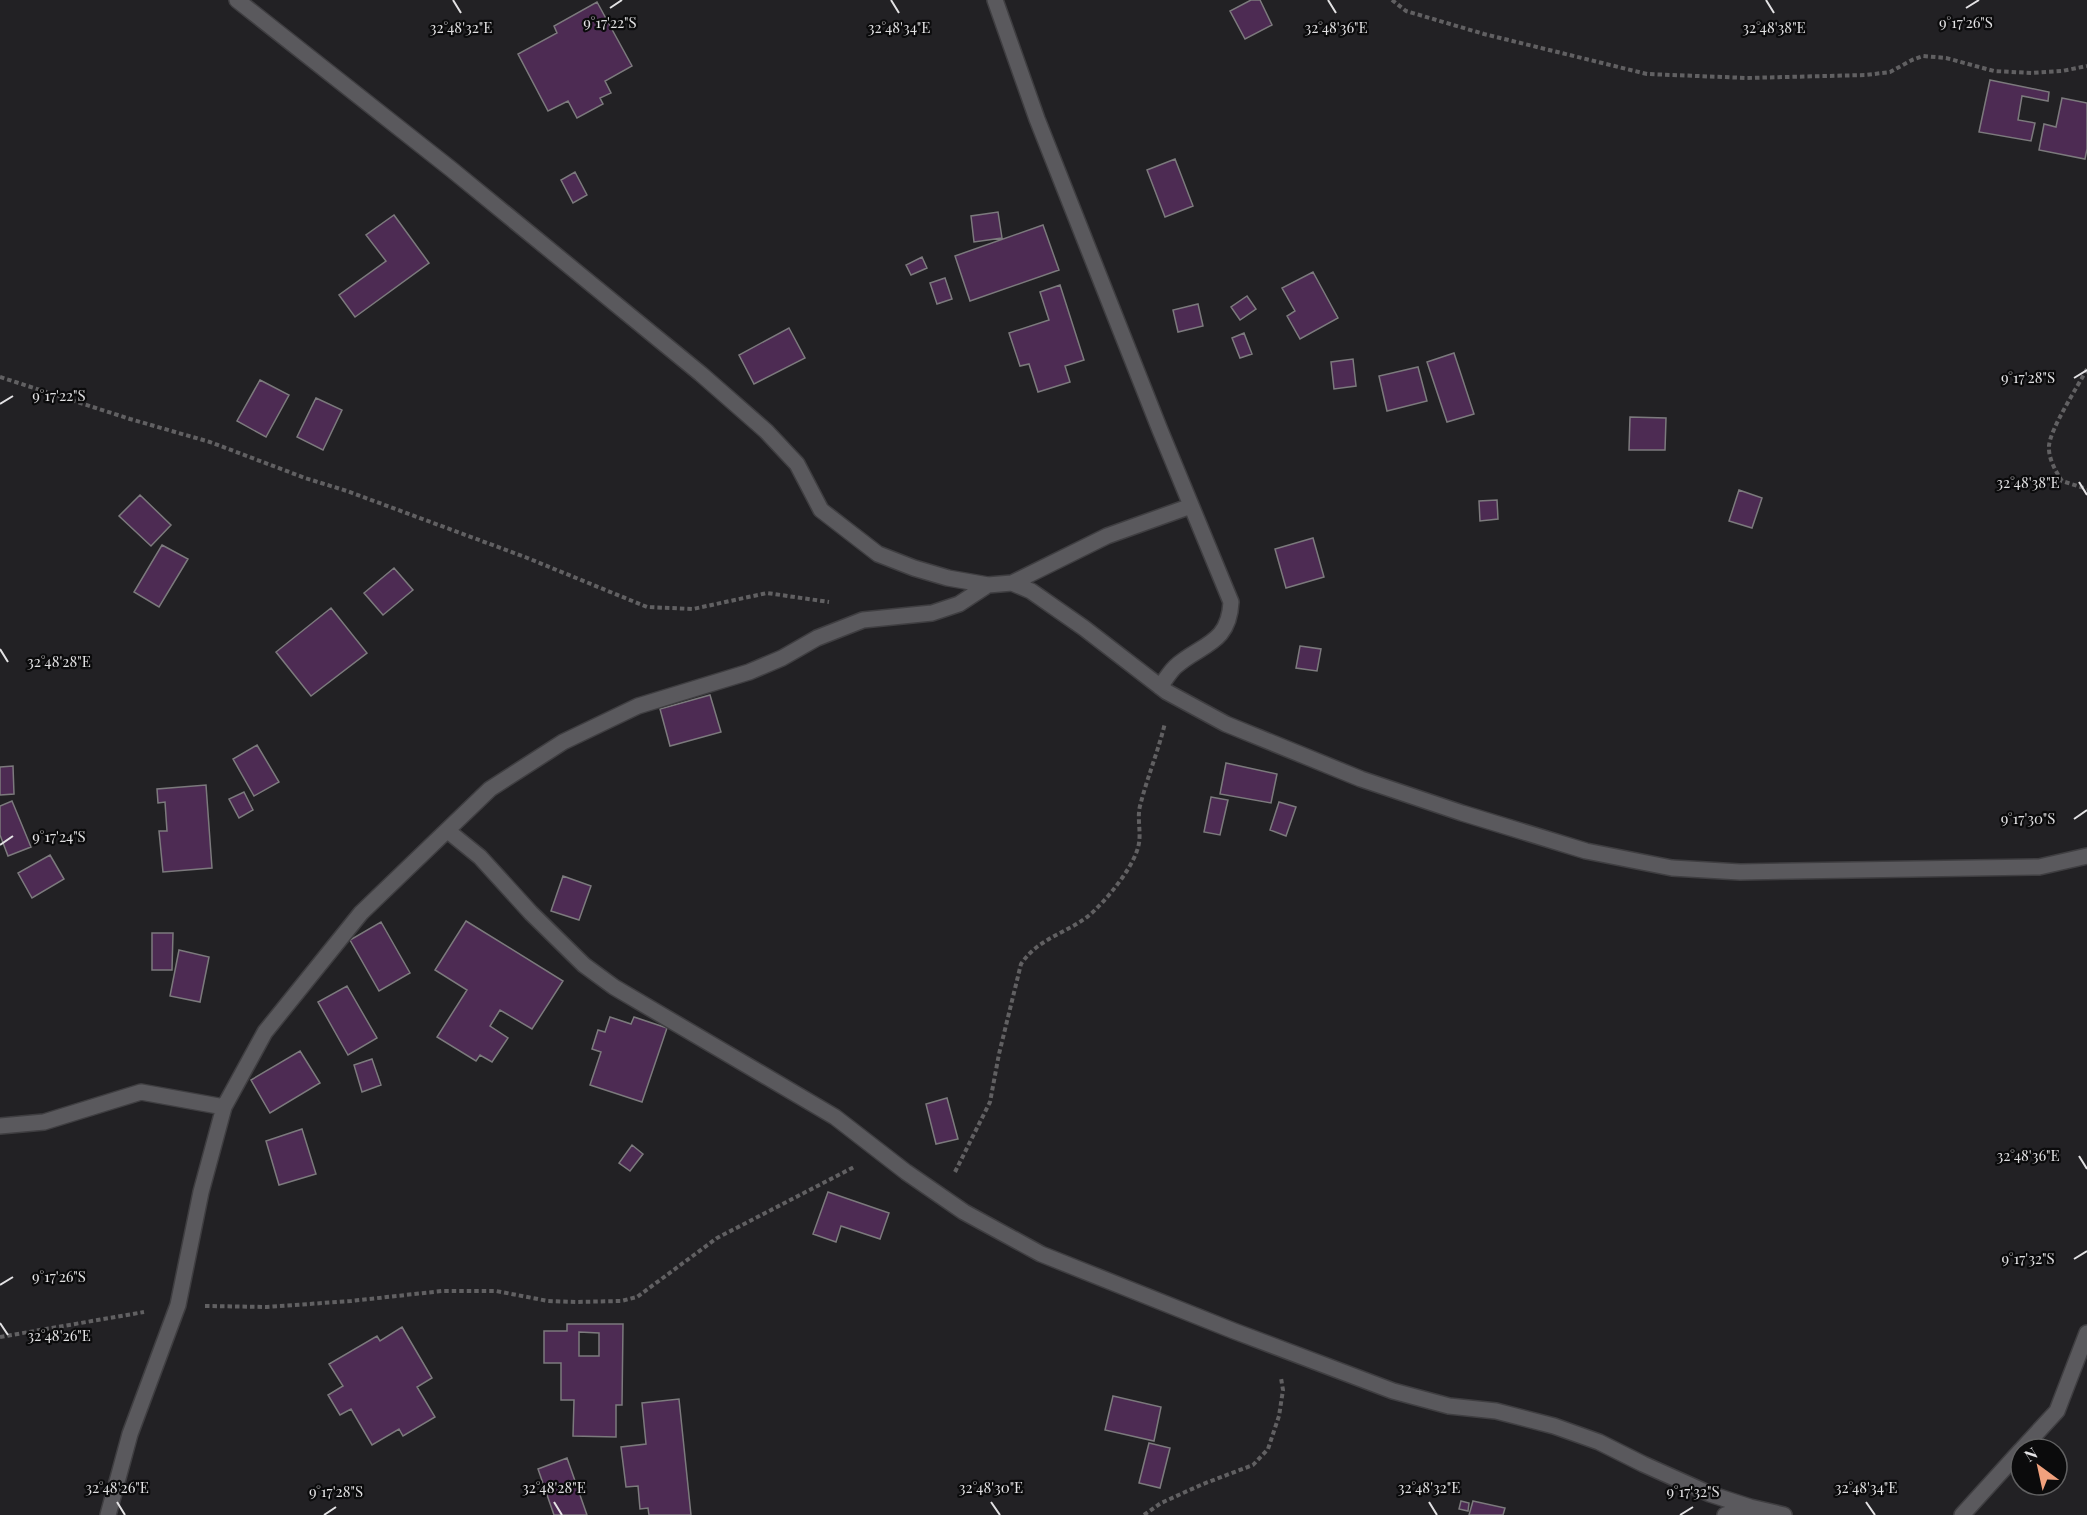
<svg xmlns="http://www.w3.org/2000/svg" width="2087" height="1515" font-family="'Playfair Display',serif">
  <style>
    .building { fill: #4d2b53; stroke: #7c7a7d; stroke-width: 1.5; fill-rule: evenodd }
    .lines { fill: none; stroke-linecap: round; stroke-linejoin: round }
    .minor-casing { stroke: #3f3e41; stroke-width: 18 }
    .path { stroke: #616062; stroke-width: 4; stroke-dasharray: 4.5 3; stroke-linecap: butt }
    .minor { stroke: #5a595d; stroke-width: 15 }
    .ticks { fill: none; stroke: #e3e2e4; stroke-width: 2 }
    .ticks-label { font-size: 15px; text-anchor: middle; fill: #e3e2e4; stroke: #0b0b0c; stroke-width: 4.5; stroke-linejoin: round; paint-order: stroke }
  </style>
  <rect width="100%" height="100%" fill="#222124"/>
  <path class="building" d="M1251,0H1260L1272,25L1245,39L1230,11Z
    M597,2L632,66L605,81L611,93L600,98L603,104L577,118L568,101L548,111L518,54L557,33L554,26Z
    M1990,80L2049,92L2048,101L2022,96L2018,120L2035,123L2031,141L1979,132Z
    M2062,98L2087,103V149L2085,159L2039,150L2044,124L2056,127Z
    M1175,159L1193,206L1165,217L1147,170Z
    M575,172L587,195L573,203L561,180Z
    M998,212L1002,238L974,242L971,216Z
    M394,215L429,263L355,317L339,295L386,261L366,235Z
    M1043,225L1059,270L970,301L955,256Z
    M922,257L927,268L911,275L906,265Z
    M1313,272L1338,318L1300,339L1287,316L1295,311L1282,288Z
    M945,278L952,299L937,304L930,283Z
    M1060,285L1084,360L1065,366L1070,382L1038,392L1029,364L1020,366L1009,333L1049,320L1040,292Z
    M1247,296L1256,309L1240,320L1231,307Z
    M1198,304L1203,326L1178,332L1173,310Z
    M789,328L805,358L754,384L739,355Z
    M1244,333L1252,354L1240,358L1232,338Z
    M1454,353L1474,414L1447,422L1427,362Z
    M1353,359L1356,386L1334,389L1331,362Z
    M1418,367L1427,401L1387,411L1379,376Z
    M260,380L289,395L266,437L237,421Z
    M316,398L342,410L323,450L297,437Z
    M1630,417L1666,418L1665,450H1629Z
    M1739,490L1762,498L1752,528L1729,521Z
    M140,495L171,525L151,546L119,516Z
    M1497,500L1498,519L1480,521L1479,501Z
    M1313,538L1324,577L1286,588L1275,549Z
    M162,545L188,559L159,607L134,592Z
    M394,568L413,590L383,615L364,593Z
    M331,608L367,653L311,696L276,652Z
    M1300,646L1321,649L1317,671L1296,668Z
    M710,695L721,732L670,746L660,709Z
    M257,745L279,782L254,796L233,759Z
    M1226,763L1277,774L1271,803L1220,794Z
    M13,766L14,794L0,795V767Z
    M206,785L212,868L163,872L159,831H167L165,802L158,803L157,789Z
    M244,792L253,810L239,818L229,799Z
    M1211,797L1228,800L1220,835L1204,832Z
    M12,801L31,847L8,856L0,835V806Z
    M1279,802L1296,807L1286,836L1270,830Z
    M50,855L64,879L32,898L18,873Z
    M563,876L591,886L579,920L551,911Z
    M466,921L563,981L532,1029L500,1010L490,1026L508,1038L492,1062L480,1055L476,1061L437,1037L467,990L435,970Z
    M381,922L410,973L379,991L350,940Z
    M152,933H173L172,970H152Z
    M179,950L209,957L200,1002L170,996Z
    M347,986L377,1038L348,1055L318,1002Z
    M610,1017L631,1024L634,1017L667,1028L642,1102L590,1085L601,1052L592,1049L598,1030L605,1032Z
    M300,1051L320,1083L270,1113L251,1080Z
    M372,1059L381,1085L362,1092L354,1065Z
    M947,1098L958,1139L936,1144L926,1104Z
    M302,1129L316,1174L279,1185L266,1141Z
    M632,1145L643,1154L630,1171L619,1163Z
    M828,1192L889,1213L880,1239L841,1226L836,1242L813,1234Z
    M567,1324H623L622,1405H616V1437L573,1436L574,1400H561V1363H544V1331H567ZM579,1332L599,1333V1356H579Z
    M402,1327L432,1378L417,1387L435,1417L403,1436L399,1429L372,1445L351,1409L340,1415L328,1395L343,1386L329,1364L377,1336L380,1341Z
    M1113,1396L1161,1407L1154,1441L1105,1430Z
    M679,1399L691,1515H649L648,1508L640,1509L638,1486L626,1487L621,1447L646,1444L642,1403Z
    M1149,1443L1170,1448L1160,1488L1139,1483Z
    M567,1458L587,1515H554L538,1469Z
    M1461,1501L1469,1503L1468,1511L1459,1509Z
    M1473,1501L1505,1508L1503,1515H1469Z"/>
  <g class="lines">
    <defs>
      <path id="minor" d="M237,0L451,169L701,374L766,431L797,464L821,510L878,554L914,568L948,578L988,585L1012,583L1031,591L1084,628L1167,692L1226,724L1361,779L1462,813L1586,851L1672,868L1740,872L2039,867L2087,856
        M995,0L1037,119L1160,430L1231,602C1229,645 1200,644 1175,667C1169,673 1165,680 1160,687
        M1012,583L1107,536L1191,506
        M448,831L480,857L531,913L584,965L614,987L835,1117L906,1172L964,1212L1041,1254L1234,1331L1393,1391L1449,1406L1496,1411L1554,1426L1599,1442L1643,1464L1710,1494L1750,1507
        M0,1126L44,1122L141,1092L224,1107
        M2022,1449L2057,1411L2087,1333
        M108,1515L130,1434L178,1305L201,1192L224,1107L265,1032L361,913L490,789L563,742L638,706L749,672L782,658L817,638L863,620L932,613L959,604L988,585
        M1725,1515L1750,1507L1784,1515
        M1962,1515L2021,1450"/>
    </defs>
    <use href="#minor" class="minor-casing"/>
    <path class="path" d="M1392,0L1406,11L1484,34L1647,74L1747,78L1866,75L1890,72L1912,60L1923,56L1946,58L1994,71L2032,73L2062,71L2087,66
      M2087,369C2078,386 2050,429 2049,446C2048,458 2056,472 2062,481L2087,489
      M0,377L130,419L210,442L305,478L347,491L525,557L647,607L693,609L767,593L829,602
      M955,1172L990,1102L999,1054L1021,964C1040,935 1075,932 1097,908C1112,893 1136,863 1139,843C1141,831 1137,818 1140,806C1147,778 1158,752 1165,723
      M205,1306L267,1307L351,1301L442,1291H496L548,1301L576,1302L621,1301L637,1297L717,1238L854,1167
      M0,1337L144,1312
      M1144,1515L1161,1503L1203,1484L1253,1465L1268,1449L1279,1416L1283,1390L1281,1378"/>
    <use href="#minor" class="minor"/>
  </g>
  <path class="ticks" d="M453,0L461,13M891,0L899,13M1328,0L1336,13M1766,0L1774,13M610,8L622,0M1966,8L1979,0M2074,378L2087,370M0,404L13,396M2079,482L2087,495M0,649L8,662M2074,819L2087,810M0,845L13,836M2079,1156L2087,1169M2074,1259L2087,1251M0,1285L13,1277M0,1323L8,1335M117,1502L125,1515M554,1502L562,1515M991,1502L1000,1515M1429,1502L1437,1515M1866,1502L1875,1515M324,1515L336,1507M1680,1515L1693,1507"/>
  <g class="ticks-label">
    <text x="610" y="28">9°17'22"S</text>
    <text x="1966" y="28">9°17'26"S</text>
    <text x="461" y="33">32°48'32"E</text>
    <text x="899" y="33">32°48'34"E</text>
    <text x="1336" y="33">32°48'36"E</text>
    <text x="1774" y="33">32°48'38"E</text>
    <text x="2028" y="383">9°17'28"S</text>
    <text x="59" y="401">9°17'22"S</text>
    <text x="2028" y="488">32°48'38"E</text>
    <text x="59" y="667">32°48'28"E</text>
    <text x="2028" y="824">9°17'30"S</text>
    <text x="59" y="842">9°17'24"S</text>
    <text x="2028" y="1161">32°48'36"E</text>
    <text x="2028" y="1264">9°17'32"S</text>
    <text x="59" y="1282">9°17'26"S</text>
    <text x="59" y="1341">32°48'26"E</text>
    <text x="117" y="1493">32°48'26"E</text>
    <text x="554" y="1493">32°48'28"E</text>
    <text x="991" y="1493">32°48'30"E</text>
    <text x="1429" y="1493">32°48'32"E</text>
    <text x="1866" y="1493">32°48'34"E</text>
    <text x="336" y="1497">9°17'28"S</text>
    <text x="1693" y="1497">9°17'32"S</text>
  </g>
  <g transform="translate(2039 1467) rotate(327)"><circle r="28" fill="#0b0b0c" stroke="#616162" stroke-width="1.5"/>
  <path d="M0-4.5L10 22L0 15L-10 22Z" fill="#f1a17d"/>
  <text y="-9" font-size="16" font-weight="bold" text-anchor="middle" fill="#e3e2e4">N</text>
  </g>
</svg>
